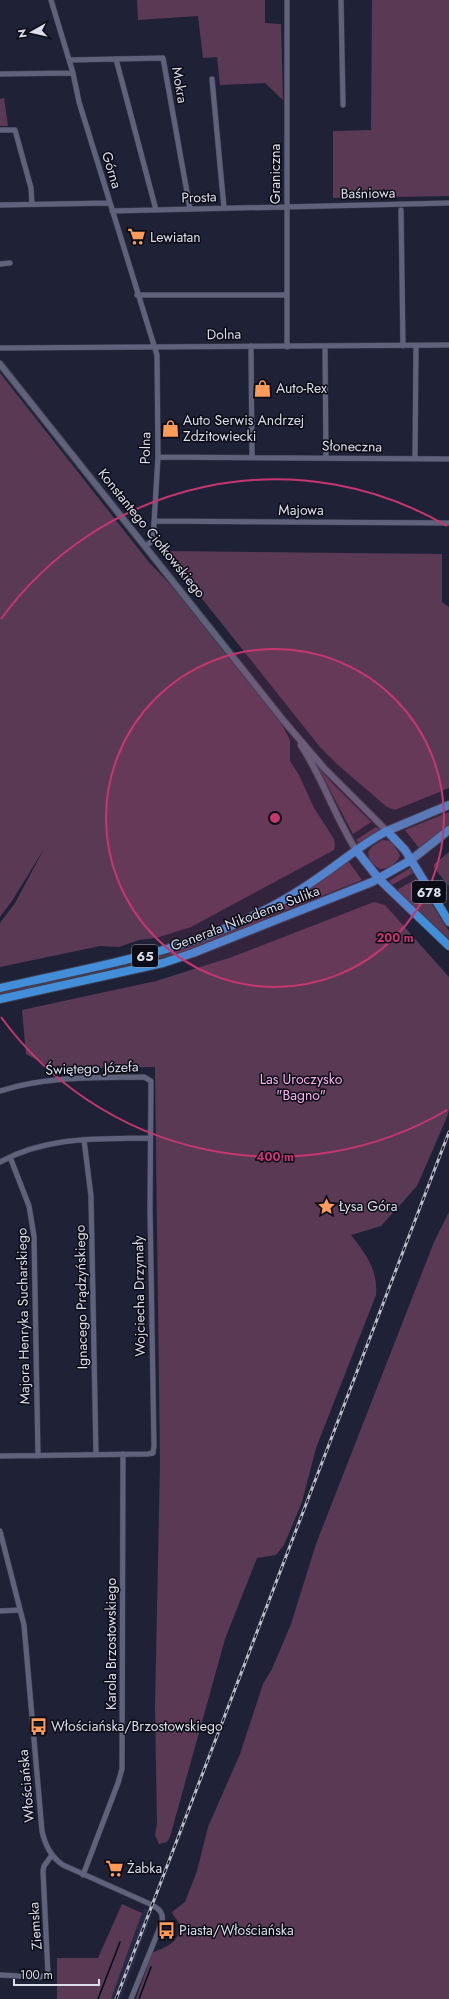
<svg xmlns="http://www.w3.org/2000/svg" width="449" height="1999" font-family="Jost,sans-serif">
  <style>
    .built { fill: #272a44 }
    .green { fill: #5a3955 }
    .lines { fill: none; stroke-linecap: round; stroke-linejoin: round }
    .stream { stroke: #000d14; stroke-width: 1.5 }
    .minor-casing { stroke: #3c3e4f; stroke-width: 6 }
    .tertiary-casing { stroke: #3c3e4f; stroke-width: 8 }
    .primary-casing { stroke: #3c3e4f; stroke-width: 10 }
    .trunk-casing { stroke: #3c3e4f; stroke-width: 10 }
    .minor { stroke: #5f627a; stroke-width: 5 }
    .tertiary { stroke: #5f627a; stroke-width: 6 }
    .primary { stroke: #4a83c1; stroke-width: 8 }
    .trunk { stroke: #438ed9; stroke-width: 8 }
    .rail-casing { stroke: #bbbdcc; stroke-width: 3 }
    .rail { stroke: #0b0c15; stroke-width: 1.5; stroke-dasharray: 4.5; stroke-linecap: butt }
    .ring { fill: none; stroke: #c63671; stroke-width: 2 }
    .labels { text-anchor: middle; stroke-width: 3; stroke-linejoin: round; paint-order: stroke }
    .shield { fill: #0b0c15; stroke: #9d9fac; stroke-width: 1 }
    .shield-label { font-size: 13px; font-weight: bold; fill: #dcdeec }
    .street-label { font-size: 14px; fill: #dcdeec; stroke: #0b0c15 }
    .poi-label { font-size: 14px; fill: #dcdeec; stroke: #0b0c15; text-anchor: start }
    .park-label { font-size: 14px; fill: #f8b3ed; stroke: #0b0c15 }
    .centre { fill: #c63671; stroke: #0b0c15; stroke-width: 2 }
    .ring-label { font-size: 12px; text-anchor: middle; font-weight: bold; fill: #c63671; stroke: #0b0c15; stroke-width: 3; stroke-linejoin: round; paint-order: stroke }
  </style>
  <rect width="100%" height="100%" fill="#1f2236"/>
  <path class="built" d="M144,1908L153,1912L128,1980L121,1999H111Z"/>
  <path class="green" d="M137,0H265V23L281,24L283,100L265,83L220,85L217,57L203,58L198,16L138,20Z
    M372,0H449V196L333,198V131L371,130Z
    M4,98L8,126H0V99Z
    M0,373L148,561L181,596L281,723L290,740V761L299,775L314,808L334,839L335,845L334,850L191,927L156,938L139,940L119,947L100,946L0,967V923L15,903L45,847L12,901L0,917Z
    M164,551L442,554V602L449,607V788L395,810L387,807L338,765L320,747Z
    M318,767L332,783L371,822L353,834Z
    M449,812V826L420,849L405,830Z
    M376,827L380,830L359,844L356,840Z
    M382,840L391,841L400,855C398,863 388,869 380,869C374,866 363,855 371,848C373,845 379,843 382,840Z
    M449,852V886L434,868V864Z
    M348,861L362,880L268,917L247,929L178,954L0,995V992C70,976 144,965 212,939C262,921 306,893 348,861Z
    M410,868L413,873L392,885L389,881Z
    M416,879L449,931V940L397,890Z
    M374,902L385,905L449,977V1110L447,1117L417,1186L381,1226L351,1235C366,1254 378,1270 376,1295L316,1448L302,1502L284,1545L276,1555L257,1558L225,1639L170,1837L167,1842L159,1844L155,1835L157,1823L155,1707L160,1464L155,1067L53,1069L26,1054L22,1010L156,981L232,957Z
    M449,1212V1999H136L152,1953C165,1947 181,1943 179,1925C179,1920 173,1917 172,1912L185,1902L197,1871L208,1827L240,1754L263,1684L272,1669L291,1624L316,1544L434,1242Z
    M122,1904L142,1913L111,1999H57V1958H98Z"/>
  <g class="lines">
    <path class="stream" d="M98,1999L120,1942
      M139,1999L151,1967"/>
    <defs>
      <path id="minor" d="M51,0L73,73L79,102L157,355L158,457L153,540L146,546
        M341,0L343,105
        M116,59L156,210
        M70,60L163,58L190,209
        M0,74L73,73
        M212,79L224,208
        M0,130H15L31,188L32,204
        M0,205L110,203
        M401,210L403,346
        M112,211L449,203
        M0,264L10,263
        M137,295H287
        M251,346L252,457
        M287,347V0
        M325,347L326,457
        M0,348L449,345
        M158,457L449,459
        M415,458L416,346
        M154,521L449,523
        M0,1091C47,1076 95,1078 144,1077L151,1081L150,1208L154,1446L153,1453L148,1454L0,1456
        M84,1140L91,1196L96,1455
        M10,1157L29,1206L34,1236L38,1456
        M0,1162C47,1136 98,1139 150,1138
        M0,1531L24,1625L42,1831C45,1845 51,1857 63,1865L150,1904C158,1908 164,1912 162,1922L131,1999
        M0,1611L20,1610
        M83,1875L118,1783L122,1769L123,1454
        M0,1975L40,1977L48,1974L43,1871L44,1866L52,1855"/>
      <path id="tertiary" d="M0,364L283,720L324,768L387,831
        M301,745C323,779 335,817 356,850"/>
      <path id="primary" d="M387,831L449,805
        M411,860L449,830"/>
      <path id="trunk" d="M356,850L379,879L449,946
        M0,988C86,968 175,955 255,915C280,903 303,889 325,873C345,859 365,842 387,831L405,850L449,922
        M0,999L163,963L193,953L372,882L411,860"/>
    </defs>
    <use href="#minor" class="minor-casing"/>
    <use href="#tertiary" class="tertiary-casing"/>
    <use href="#primary" class="primary-casing"/>
    <use href="#trunk" class="trunk-casing"/>
    <use href="#minor" class="minor"/>
    <use href="#tertiary" class="tertiary"/>
    <use href="#primary" class="primary"/>
    <use href="#trunk" class="trunk"/>
    <defs>
      <path id="rail" d="M116,1999L449,1132"/>
    </defs>
    <use href="#rail" class="rail-casing"/>
    <use href="#rail" class="rail"/>
  </g>
  <circle cx="275" cy="818" r="169" fill="#c63671" fill-opacity=".12"/>
  <g class="ring">
    <circle cx="275" cy="818" r="169"/>
    <path d="M447 1110A339 339 0 0 1 1 1017M1 619A339 339 0 0 1 447 526"/>
  </g>
  <defs>
    <symbol id="supermarket-bare" viewBox="-9 -9 18 18"><path d="M-6-5.5h2.5l.6 2H6L4.5 2H-2.5L-4.4-4H-6ZM-1.5 3.2a1.3 1.3 0 1 0 .1 0ZM3 3.2a1.3 1.3 0 1 0 .1 0Z" fill="#fe9b58" stroke="#0b0c15" stroke-width="2.5" paint-order="stroke"/></symbol>
    <symbol id="shop-bare" viewBox="-9 -9 18 18"><path d="M-5-2.5h2.3a2.7 3.5 0 0 1 5.4 0H5L5.5 6h-11ZM-1.5-2.5h3a1.5 2.3 0 0 0-3 0Z" fill="#fe9b58" stroke="#0b0c15" stroke-width="2.5" paint-order="stroke"/></symbol>
    <symbol id="sight-bare" viewBox="-9 -9 18 18"><path d="M0-6L1.8-2.2L6-1.7L2.9 1.2L3.7 5.4L0 3.3L-3.7 5.4L-2.9 1.2L-6-1.7L-1.8-2.2Z" fill="#fe9b58" stroke="#0b0c15" stroke-width="2.5" paint-order="stroke"/></symbol>
    <symbol id="bus-bare" viewBox="-9 -9 18 18"><path d="M-5-6H5V4H4V6H2V4H-2V6H-4V4H-5ZM-3.5-4V0h7V-4ZM-3.5 1.2v1.5H-2V1.2ZM2 1.2v1.5H3.5V1.2Z" fill="#fe9b58" stroke="#0b0c15" stroke-width="2.5" paint-order="stroke"/></symbol>
  </defs>
  <g fill-rule="evenodd">
    <use href="#supermarket-bare" x="124" y="224" width="25" height="25"/>
    <use href="#shop-bare" x="250" y="376" width="25" height="25"/>
    <use href="#shop-bare" x="158" y="416" width="25" height="25"/>
    <use href="#sight-bare" x="314" y="1194" width="25" height="25"/>
    <use href="#bus-bare" x="26" y="1714" width="25" height="25"/>
    <use href="#supermarket-bare" x="102" y="1856" width="25" height="25"/>
    <use href="#bus-bare" x="154" y="1918" width="25" height="25"/>
  </g>
  <g class="labels">
    <g class="shield">
      <rect x="412" y="881" width="34" height="22" rx="3"/>
      <rect x="132" y="945" width="26" height="22" rx="3"/>
    </g>
    <g class="shield-label">
      <text x="429" y="897">678</text>
      <text x="145" y="961">65</text>
    </g>
    <g class="street-label">
      <text transform="translate(180 85) rotate(80)" y="5">Mokra</text>
      <text transform="translate(112 170) rotate(73)" y="5">Górna</text>
      <text transform="translate(275 174) rotate(-90)" y="5">Graniczna</text>
      <text transform="translate(368 193) rotate(-1)" y="5">Baśniowa</text>
      <text transform="translate(199 197) rotate(-2)" y="5">Prosta</text>
      <text transform="translate(224 334) rotate(-1)" y="5">Dolna</text>
      <text transform="translate(352 446) rotate(1)" y="5">Słoneczna</text>
      <text transform="translate(145 448) rotate(-89)" y="5">Polna</text>
      <text x="301" y="515">Majowa</text>
      <text transform="translate(152 533) rotate(51)" y="5">Konstantego Ciołkowskiego</text>
      <text transform="translate(245 918) rotate(-21)" y="5">Generała Nikodema Sulika</text>
      <text transform="translate(92 1068) rotate(-2)" y="5">Świętego Józefa</text>
      <text transform="translate(139 1296) rotate(-91)" y="5">Wojciecha Drzymały</text>
      <text transform="translate(81 1297) rotate(-91)" y="5">Ignacego Prądzyńskiego</text>
      <text transform="translate(23 1316) rotate(-91)" y="5">Majora Henryka Sucharskiego</text>
      <text transform="translate(111 1644) rotate(-90)" y="5">Karola Brzostowskiego</text>
      <text transform="translate(26 1786) rotate(-95)" y="5">Włościańska</text>
      <text transform="translate(35 1926) rotate(-94)" y="5">Ziemska</text>
    </g>
    <g class="poi-label">
      <text x="150" y="242">Lewiatan</text>
      <text x="276" y="393">Auto-Rex</text>
      <text x="183" y="425">Auto Serwis Andrzej<tspan x="183" dy="16">Zdzitowiecki</tspan></text>
      <text x="339" y="1211">Łysa Góra</text>
      <text x="51" y="1731">Włościańska/Brzostowskiego</text>
      <text x="127" y="1873">Żabka</text>
      <text x="179" y="1935">Piasta/Włościańska</text>
    </g>
    <g class="park-label">
      <text x="301" y="1084">Las Uroczysko<tspan x="301" dy="16">"Bagno"</tspan></text>
    </g>
  </g>
  <circle cx="275" cy="818" r="6" class="centre"/>
  <g class="ring-label">
    <text x="395" y="942">200 m</text>
    <text x="275" y="1161">400 m</text>
  </g>
  <g transform="translate(32 32) rotate(262)" stroke="#0b0c15" stroke-width="3" paint-order="stroke">
  <path d="M0-3L7 15L0 10L-7 15Z" fill="#dcdeec"/>
  <text y="-6" font-size="11" font-weight="bold" text-anchor="middle" fill="#dcdeec">N</text>
  </g>
  <path d="M14 1979v6h85v-6" fill="none" stroke="#dcdeec" stroke-width="2"/>
  <text x="20" y="1979" font-size="12" fill="#dcdeec" stroke="#0b0c15" stroke-width="3" paint-order="stroke">100 m</text>
</svg>
